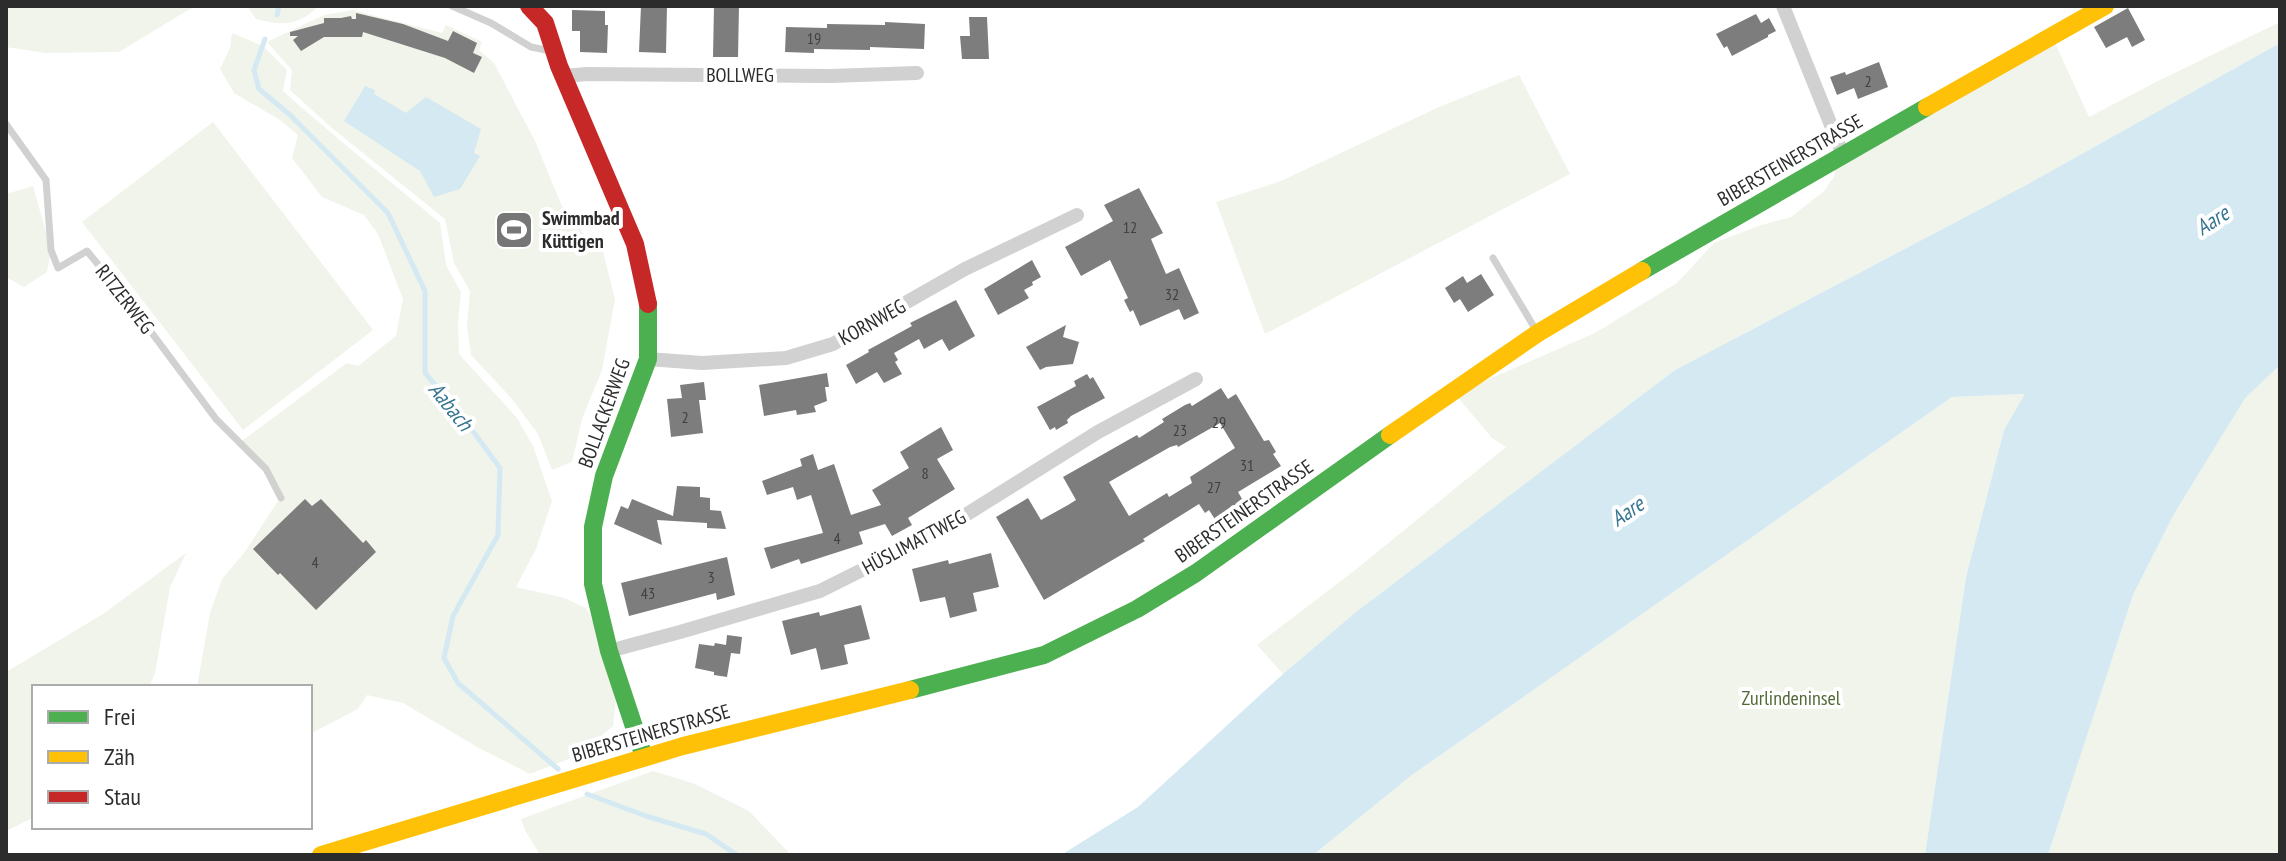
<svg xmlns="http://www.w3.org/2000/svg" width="2286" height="861" font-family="'PT Sans Narrow',sans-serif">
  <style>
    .green { fill: #f0f4ea }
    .water { fill: #d4e9f2 }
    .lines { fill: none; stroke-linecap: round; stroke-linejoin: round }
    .stream { stroke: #d4e9f2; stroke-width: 5 }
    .building { fill: #7d7d7d; fill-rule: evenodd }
    .lane { stroke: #d1d1d1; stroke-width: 7 }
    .street { stroke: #d1d1d1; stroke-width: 14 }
    .fast { stroke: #4caf50; stroke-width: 18 }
    .slow { stroke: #ffc107; stroke-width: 18 }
    .jam { stroke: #c62828; stroke-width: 18 }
    .labels { text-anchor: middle; stroke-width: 8; stroke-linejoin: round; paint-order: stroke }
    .number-label { font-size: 16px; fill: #404040 }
    .street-label { font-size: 20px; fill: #2c2c2c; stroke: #fff }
    .poi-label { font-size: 20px; font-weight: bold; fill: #2c2c2c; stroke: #fff; text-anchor: start }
    .park-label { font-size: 20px; fill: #526937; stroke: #fff }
    .water-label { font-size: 22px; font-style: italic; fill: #377591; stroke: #fff }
  </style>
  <rect width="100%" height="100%" fill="#fff"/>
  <path class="green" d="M6,6L106,8L120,6H199L188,10L119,52L46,53L6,47Z
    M247,6H319C298,26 283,26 256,19Z
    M353,10L442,33L446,25L482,42L479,50L494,63L535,141L561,204L588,240L603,252L615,299L602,370L582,419L572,462L552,470L538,434L512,399L471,355L467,326L470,291L454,263L445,219L332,128L290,90L292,70L267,42L324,15Z
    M2280,22V43L2028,184L1675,370L1356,612L1283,674L1257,645L1359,567L1506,447L1492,438L1455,394L1595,333L1677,283L1714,243L1758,226L1791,217L1824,191L1834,177L1835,169L2055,43L2089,117L2158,81Z
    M232,33L263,46L287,70L283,91C334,137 388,179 440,223L446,265L461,292L458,324L459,354L517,418L533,446L552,501L536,549L516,587L564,598L586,608L609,651L618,681L613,726L579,755L530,774L479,748L403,703L367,695L358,709L310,734V687H197L210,613L222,579L244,553L280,498L266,469L239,443L347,363L358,366L396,336L403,299L378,234L364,215L322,197L292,158L298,135L280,120L234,93L220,69L230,48Z
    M1519,75L1570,174L1265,334L1216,202L1281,181L1439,107Z
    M213,122L373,330L243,430L82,222Z
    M33,186L51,250L47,272L24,287L6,277V194Z
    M2280,365V855H2048L2133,595L2174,514L2245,397Z
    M2026,394L2004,430L1966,577L1925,855H1313L1412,775L1952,397Z
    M186,553L170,587L155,673L149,687H34V817L6,831V672L103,614Z
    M653,771L695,784L749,811L791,855H540L525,830L521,819Z"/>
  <path class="water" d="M2280,43V365L2245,398L2174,514L2133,595L2048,855H1925L1966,577L2004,430L2025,394L1952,397L1412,775L1313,855H1061L1138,807L1283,674L1356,612L1675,370L2028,184Z
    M365,86L375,90L374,94L406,113L426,97L481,129L474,153L480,156L460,189L434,197L420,171L344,121Z"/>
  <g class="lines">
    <path class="stream" d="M277,15L279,6
      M265,39L254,70L259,89L289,114L388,213L425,291V373L461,415L500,468L498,535L453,616L444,658L458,683L558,769
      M587,794L646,816L706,834L737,855"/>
  </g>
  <path class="building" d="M641,6H667L666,53L639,52Z
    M714,6H739L738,57H713Z
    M2128,8L2145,40L2132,47L2127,37L2106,48L2094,27Z
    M572,10L605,11V25H608L607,53L580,52V31H572Z
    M356,13L403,24L448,41L453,31L477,43L473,53L482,57L474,73L445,58L363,32L362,37H324L301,51L293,40L298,36H290V32L324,23V18H341L351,16L352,19H356Z
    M1756,14L1761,23L1769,18L1776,31L1768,35V37L1732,56L1727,46L1724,48L1716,34Z
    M969,17H987L989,59H962L960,36H970Z
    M885,22L925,24L924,49L870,47V50L814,49V53L785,52L786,27L827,28V24L885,25Z
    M1879,62L1888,87L1858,99L1854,88L1837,95L1830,77L1845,72L1846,75Z
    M1139,188L1163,233L1151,239L1166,274L1179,268L1199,313L1184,320L1179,309L1140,326L1133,310L1130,312L1124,300L1128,298L1110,260L1081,276L1065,247L1113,221L1104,205Z
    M1032,260L1041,277L1032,282L1033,285L1024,290L1029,298L998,315L984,289Z
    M1481,274L1494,295L1468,312L1460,299L1454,303L1445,288L1463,276L1467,283Z
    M956,300L975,336L949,351L942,339L924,349L919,339L894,353L898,360L895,362L902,374L884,383L877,372L856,384L846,365L869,352L868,350L912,326L910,323Z
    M1066,325L1063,337L1079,342L1073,364L1046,367L1040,370L1026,347Z
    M827,373L829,387H825L827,401L814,406L816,412L797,415L796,410L764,416L759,385Z
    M1087,374L1090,379L1093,377L1105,398L1071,416L1067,420L1068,423L1056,430L1055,427L1050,430L1037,407L1076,386L1074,381Z
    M704,382L706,400H699L703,433L671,437L667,399L682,398L680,385Z
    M1221,388L1228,399L1236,394L1264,441L1269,440L1276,452L1273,454L1281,466L1238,492L1245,504L1216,521L1209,510L1205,513L1199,504L1143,539L1145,541L1044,600L996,517L1028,498L1041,520L1068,505L1076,500L1063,477L1137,435L1139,438L1164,422L1162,419L1185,405L1190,403L1192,406ZM1220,423L1235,448L1190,477L1192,483L1169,497L1167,493L1129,516L1109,482L1170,447L1177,445L1178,447Z
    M941,427L953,450L937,459L955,489L908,518L912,525L892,536L885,524L859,532L863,544L801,564L799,559L771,569L764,548L823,533L811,495L797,500L793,487L767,495L762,481L802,466L800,459L813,454L818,470L834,464L851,515L881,505L872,490L909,468L900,452Z
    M677,486L700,487V497L710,498V510L721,511L726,529L707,528V523L657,520L662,545L614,524L621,506L628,509L632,499L673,516Z
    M305,499L312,506L321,499L363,543L366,540L376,552L316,610L280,573L278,575L253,549Z
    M991,553L999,587L973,593L977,611L950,618L945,597L920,602L912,569L948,560L949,564Z
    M727,557L735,595L717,600L716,593L629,616L621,583Z
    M861,605L870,639L844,645L848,664L821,670L816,648L791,655L782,621L819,612L820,616Z
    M727,635L742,637L740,654L731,653L727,677L714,675V672L695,668L699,644L714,646L715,643L726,645Z"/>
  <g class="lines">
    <path class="lane" d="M452,6L491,23L531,47L551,51
      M6,124L46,180L51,250L58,268L87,251L128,301L216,419L266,469L281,498
      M1493,258L1537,332"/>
    <path class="street" d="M1783,6L1843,155
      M563,76L587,74L830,76L917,73
      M648,359L702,363L786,358L833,344L965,269L1077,215
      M609,651L680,632L820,591L940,531L1098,432L1196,379"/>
    <path class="fast" d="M1642,271L1927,107
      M910,690L1044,655L1137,609L1196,573L1390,435
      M644,757L609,651L593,584V527L604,476L648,359V304"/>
    <path class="slow" d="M1927,107L2105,6
      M1390,435L1538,333L1642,271
      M321,855L683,746L910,690"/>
    <path class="jam" d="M529,6L545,23L559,66L635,244L648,304"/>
  </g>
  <defs>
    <symbol id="stadium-square" viewBox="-11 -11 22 22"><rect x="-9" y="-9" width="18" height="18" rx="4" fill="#767676" stroke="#fff"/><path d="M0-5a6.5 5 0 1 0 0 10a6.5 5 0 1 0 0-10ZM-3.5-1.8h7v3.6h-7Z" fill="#fff"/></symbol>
  </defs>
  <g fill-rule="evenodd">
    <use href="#stadium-square" x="492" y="208" width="44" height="44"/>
  </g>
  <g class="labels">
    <g class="number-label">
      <text x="814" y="44">19</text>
      <text x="1868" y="87">2</text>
      <text x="1130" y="233">12</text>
      <text x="1172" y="300">32</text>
      <text x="685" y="423">2</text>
      <text x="1219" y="428">29</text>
      <text x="1180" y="436">23</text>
      <text x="1247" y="471">31</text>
      <text x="925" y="479">8</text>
      <text x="1214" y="493">27</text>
      <text x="837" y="544">4</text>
      <text x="315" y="568">4</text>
      <text x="711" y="583">3</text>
      <text x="648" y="599">43</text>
    </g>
    <g class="street-label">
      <text x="740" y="82">BOLLWEG</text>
      <text transform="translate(1790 160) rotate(-30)" y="7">BIBERSTEINERSTRASSE</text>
      <text transform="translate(125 299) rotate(52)" y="7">RITZERWEG</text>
      <text transform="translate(872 322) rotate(-29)" y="7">KORNWEG</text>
      <text transform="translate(604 413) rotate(-70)" y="7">BOLLACKERWEG</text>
      <text transform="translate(1244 511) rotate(-35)" y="7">BIBERSTEINERSTRASSE</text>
      <text transform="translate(914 542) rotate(-28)" y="7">HÜSLIMATTWEG</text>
      <text transform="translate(651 733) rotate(-16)" y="7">BIBERSTEINERSTRASSE</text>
    </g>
    <g class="poi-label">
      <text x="542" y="225">Swimmbad<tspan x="542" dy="23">Küttigen</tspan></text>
    </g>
    <g class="park-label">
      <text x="1791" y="705">Zurlindeninsel</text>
    </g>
    <g class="water-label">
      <text transform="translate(2212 220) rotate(-33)" y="8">Aare</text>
      <text transform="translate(451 406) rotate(51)" y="8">Aabach</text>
      <text transform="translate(1627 511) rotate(-34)" y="8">Aare</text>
    </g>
  </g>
  <rect width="2286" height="861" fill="none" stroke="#2c2c2c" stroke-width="16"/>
  <rect x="32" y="685" width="280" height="144" fill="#ffffff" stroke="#ababab" stroke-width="2"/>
  <rect x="48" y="711" width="40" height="12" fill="#4caf50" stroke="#ababab" stroke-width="2"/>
  <text x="104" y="725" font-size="24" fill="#2c2c2c">Frei</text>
  <rect x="48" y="751" width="40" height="12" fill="#ffc107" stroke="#ababab" stroke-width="2"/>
  <text x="104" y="765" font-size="24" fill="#2c2c2c">Zäh</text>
  <rect x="48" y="791" width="40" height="12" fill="#c62828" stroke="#ababab" stroke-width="2"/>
  <text x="104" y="805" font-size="24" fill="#2c2c2c">Stau</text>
</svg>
